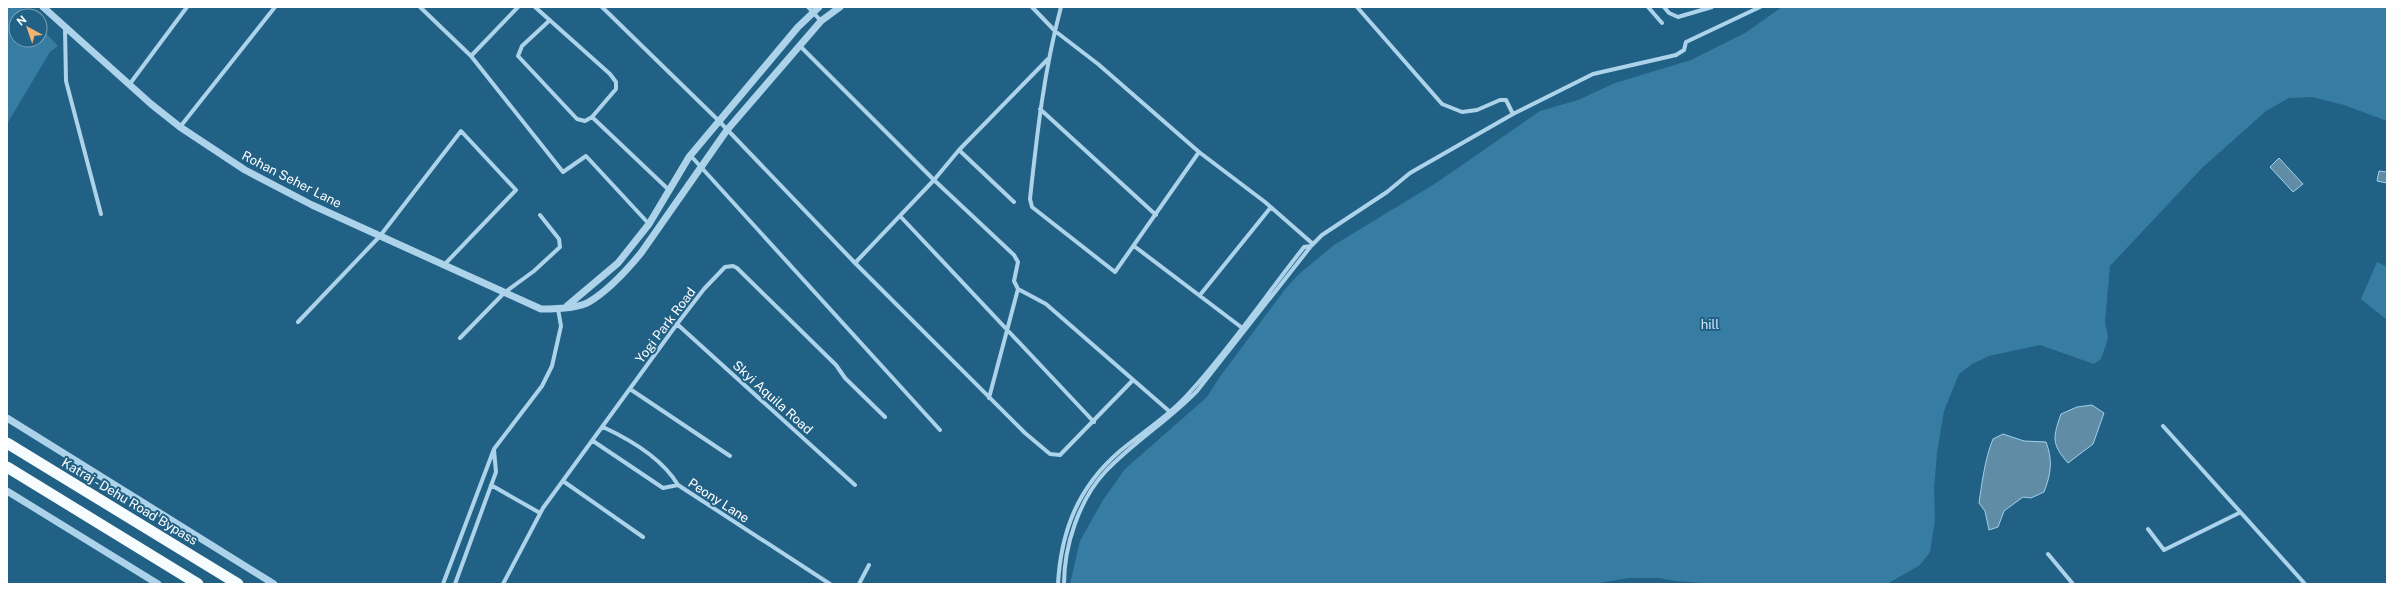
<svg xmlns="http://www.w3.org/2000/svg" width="2394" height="591" font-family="'Public Sans',sans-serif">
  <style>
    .green { fill: #367ca3 }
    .water { fill: #608ca5; stroke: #a0d1ea }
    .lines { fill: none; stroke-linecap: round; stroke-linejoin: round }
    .minor { stroke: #acd3e9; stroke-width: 4 }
    .tertiary { stroke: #acd3e9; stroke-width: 7 }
    .trunk { stroke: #f7fcfe; stroke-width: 11 }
    .labels { text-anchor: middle; stroke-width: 4; stroke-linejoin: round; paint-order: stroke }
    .street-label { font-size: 13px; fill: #fff; stroke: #226186 }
    .park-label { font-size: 13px; fill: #d0e9f7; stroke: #226186 }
  </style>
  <rect width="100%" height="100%" fill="#226186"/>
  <path class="green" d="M7,7H21L29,16H16V40H40V27L58,46L50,52L7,124Z
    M1782,7H2387V121L2344,105L2312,97L2289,98L2266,111L2202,168L2110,266L2105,322L2108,337L2106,345L2101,359L2094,364L2040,345L1989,356L1972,364L1959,374L1944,411L1937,453L1934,488L1935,520L1930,552L1920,565L1887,584H1718L1675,581L1659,578H1629L1593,584H1070L1080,541L1103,500L1125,469L1207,397L1219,378L1286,288L1299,274L1334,245L1436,183L1540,111L1578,100L1615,83L1691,60L1745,33Z
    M2377,262L2387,267V320L2361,299Z"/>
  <path class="water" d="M2279,158L2303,184L2293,192L2270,167Z
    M2379,171L2387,172V183L2377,181Z
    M2092,405L2104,413L2093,444L2068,463C2051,444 2053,437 2061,414L2077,407Z
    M2003,434L2024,441L2046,442C2053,460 2051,474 2044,492L2031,498L2023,497L2004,511L1998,527L1989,530L1985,511L1979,503C1982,483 1985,458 1993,439Z"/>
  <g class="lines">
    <path class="minor" d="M420,7L471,56L563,172L586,156L649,224
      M535,7L610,74L616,82V89L592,117L669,190
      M602,7L718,120L855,263
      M808,7L821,21
      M1032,7L1055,31L1098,64L1199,152L1265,202L1313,244
      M1061,7C1044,70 1037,134 1030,199L1032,207L1115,272L1199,152
      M1357,7L1442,104L1462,112L1477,110L1500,100H1506L1513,114
      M1648,7L1662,23
      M1664,7L1669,13L1678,17L1712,7
      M550,20L522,46L518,56L577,119L585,121L592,117
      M65,28L66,81L101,214
      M799,45L934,180L855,263L1025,433L1050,454L1060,455L1133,380
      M471,56L518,7
      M129,85L187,7
      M1040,109L1156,215
      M180,127L275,7
      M959,150L1048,59
      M690,155L940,430
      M1014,202L959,150L934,180L1014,255L1018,262L1014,281L1018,289L1046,304L1169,411
      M900,216L1094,422
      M1134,246L1241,327
      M1200,295L1271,207
      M298,322L380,236L461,131L516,190L443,266
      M677,324L855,485
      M460,338L504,293L534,271L560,247L559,239L540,215
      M630,389L730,456
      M989,398L1018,289
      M2163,426L2305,584
      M603,427C631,440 662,458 678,485L830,584
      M593,441L663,488L678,485
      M563,481L643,537
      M491,485L540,513
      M2148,529L2164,550L2239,513
      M2048,554L2073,584
      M443,584L494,449L542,386L552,366L561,326L558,309
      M455,584L496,472L494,450
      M503,584L543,508L677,324L704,289L725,267L733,266L737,268L836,365L845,378L885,417
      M859,584L869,565
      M1058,584C1061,531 1078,487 1120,451C1143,432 1170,415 1190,392C1231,347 1266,295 1304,247L1311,246
      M1064,584C1064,546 1079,500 1105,472C1133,442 1168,421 1197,391L1311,246L1322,235L1387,192L1410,173L1513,114L1593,74L1676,55L1684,50L1686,42L1760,7"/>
    <path class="tertiary" d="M43,7L151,104L180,127L245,170L312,205L541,309C553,309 579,308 589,302C609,290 627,270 641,253L727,130L821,21L840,7
      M567,306L618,263L649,224L689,157L798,27L819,7
      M7,418L274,584
      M7,491L158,584"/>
    <path class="trunk" d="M7,443L238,584
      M7,467L198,584"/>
  </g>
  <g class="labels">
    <g class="street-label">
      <text transform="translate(292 179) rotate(27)" y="5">Rohan Seher Lane</text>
      <text transform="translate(665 325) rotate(-53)" y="5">Yogi Park Road</text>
      <text transform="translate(773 397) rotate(42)" y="5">Skyi Aquila Road</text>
      <text transform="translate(719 500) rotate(33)" y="5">Peony Lane</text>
      <text transform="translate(130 501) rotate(31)" y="5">Katraj - Dehu Road Bypass</text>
    </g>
    <g class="park-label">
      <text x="1710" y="329">hill</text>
    </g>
  </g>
  <rect width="2394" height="591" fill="none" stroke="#ffffff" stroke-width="16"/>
  <g transform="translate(28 28) rotate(320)"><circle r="19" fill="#226186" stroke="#7aa0b6"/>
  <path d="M0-3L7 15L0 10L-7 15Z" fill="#f5b46e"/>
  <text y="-6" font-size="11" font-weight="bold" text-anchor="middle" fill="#ffffff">N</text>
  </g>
</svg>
